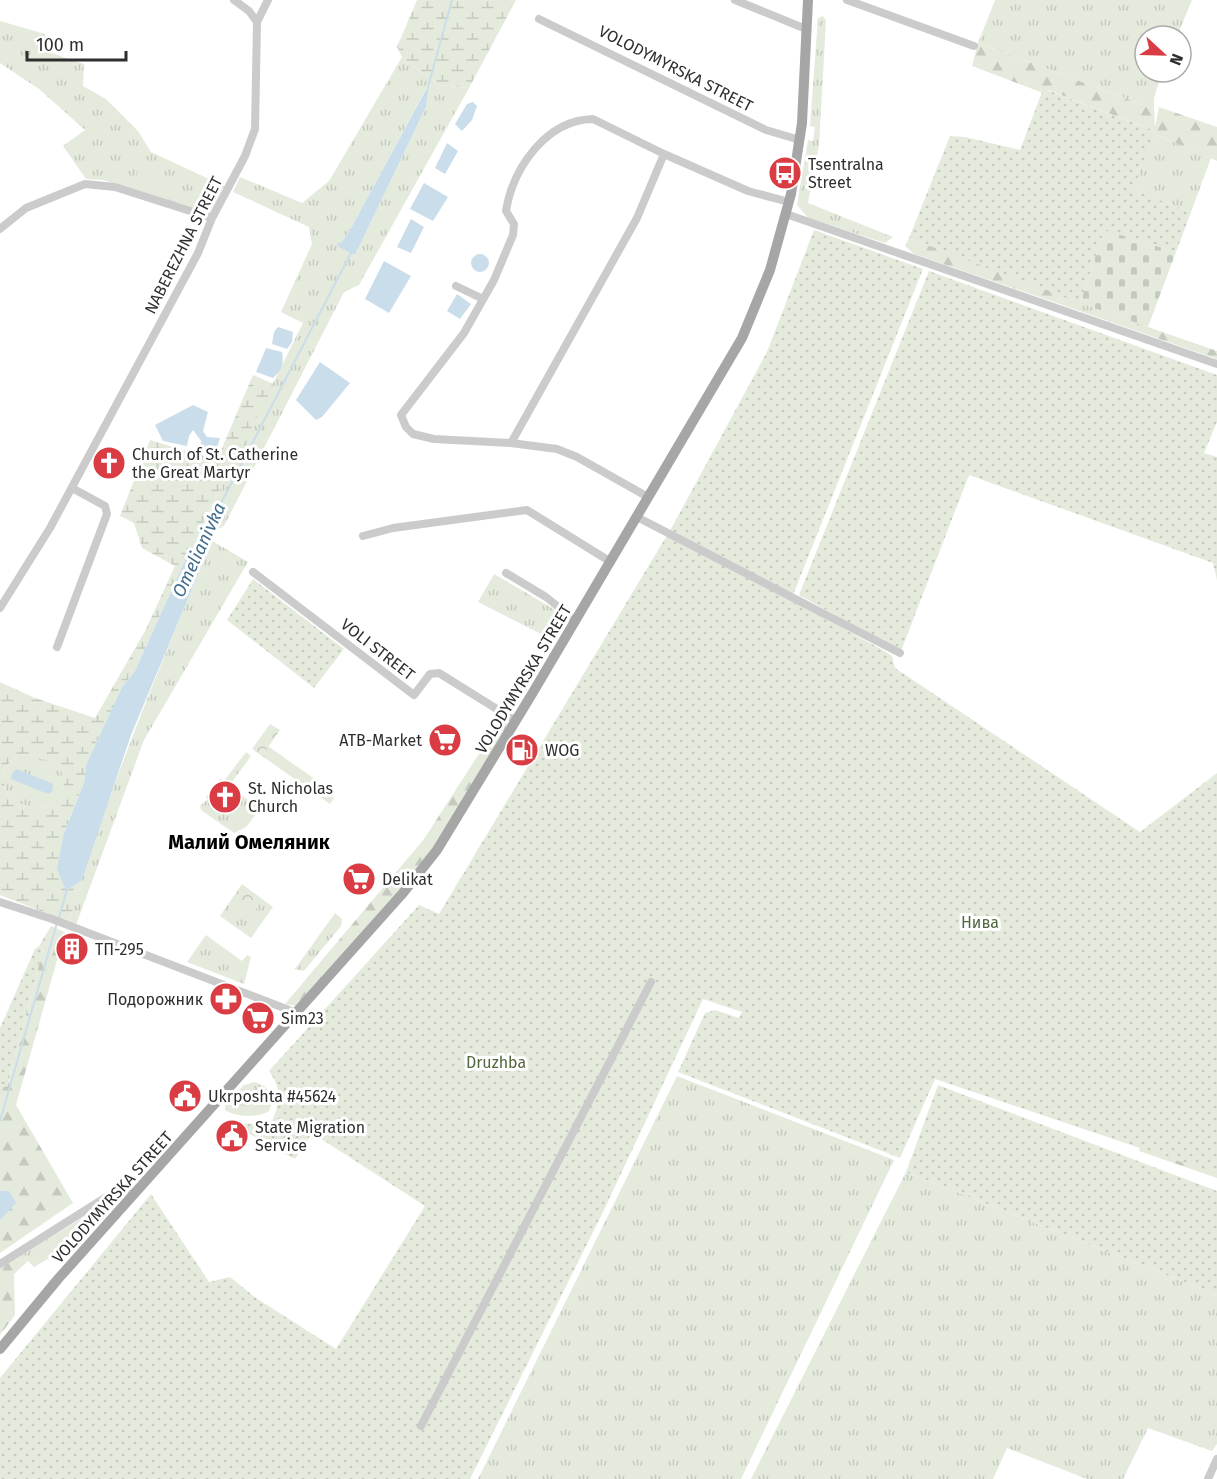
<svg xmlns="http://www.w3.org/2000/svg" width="1217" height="1479" font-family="'Fira Sans',sans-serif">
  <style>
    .grass { fill: url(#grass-tufts); fill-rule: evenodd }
    .forest { fill: url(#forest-firs) }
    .wetland { fill: url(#wetland-marsh); fill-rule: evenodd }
    .cemetery { fill: url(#cemetery-stones) }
    .park { fill: url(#park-crowns) }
    .garden { fill: url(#garden-dots) }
    .pitch { fill: #e4ebdd }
    .water { fill: #caddea }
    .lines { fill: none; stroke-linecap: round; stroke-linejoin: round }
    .stream { stroke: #caddea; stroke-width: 2 }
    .minor { stroke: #cbcbcb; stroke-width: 8 }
    .major { stroke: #a6a6a6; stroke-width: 10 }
    .labels { text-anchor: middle; stroke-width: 6; stroke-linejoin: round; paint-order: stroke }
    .street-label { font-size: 16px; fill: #2e2e2e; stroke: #fff }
    .poi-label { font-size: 16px; fill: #2e2e2e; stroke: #fff; text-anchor: start }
    .park-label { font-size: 16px; fill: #51673e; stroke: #fff }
    .water-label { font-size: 18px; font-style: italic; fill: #416d8c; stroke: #fff }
    .quarter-label { font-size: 20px; font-weight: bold; fill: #000; stroke: #fff }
  </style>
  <defs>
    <pattern id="grass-tufts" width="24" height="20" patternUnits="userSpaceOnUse" patternTransform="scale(1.5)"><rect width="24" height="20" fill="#e4ebdd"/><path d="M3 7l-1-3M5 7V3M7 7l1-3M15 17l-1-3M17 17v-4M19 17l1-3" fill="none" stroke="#c4cabe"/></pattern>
    <pattern id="forest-firs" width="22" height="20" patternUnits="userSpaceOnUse" patternTransform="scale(1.5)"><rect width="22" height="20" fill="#e4ebdd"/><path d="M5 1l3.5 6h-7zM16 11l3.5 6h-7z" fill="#c4cabe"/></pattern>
    <pattern id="wetland-marsh" width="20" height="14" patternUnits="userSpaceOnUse" patternTransform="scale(1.5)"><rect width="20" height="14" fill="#e4ebdd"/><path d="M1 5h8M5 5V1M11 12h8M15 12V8" fill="none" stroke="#c4cabe"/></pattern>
    <pattern id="cemetery-stones" width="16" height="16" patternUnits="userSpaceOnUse" patternTransform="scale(1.5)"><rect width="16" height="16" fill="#e4ebdd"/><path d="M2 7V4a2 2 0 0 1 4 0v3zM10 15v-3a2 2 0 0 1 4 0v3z" fill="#c4cabe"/></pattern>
    <pattern id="park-crowns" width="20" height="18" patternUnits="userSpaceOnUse" patternTransform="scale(1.5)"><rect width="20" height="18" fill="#e4ebdd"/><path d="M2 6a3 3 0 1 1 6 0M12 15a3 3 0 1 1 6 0" fill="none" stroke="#c4cabe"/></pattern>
    <pattern id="garden-dots" width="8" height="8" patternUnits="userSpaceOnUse" patternTransform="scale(1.5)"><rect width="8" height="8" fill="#e4ebdd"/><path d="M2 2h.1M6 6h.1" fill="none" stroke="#c4cabe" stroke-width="1.8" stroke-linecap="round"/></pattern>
  </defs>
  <rect width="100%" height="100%" fill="#fff"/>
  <path class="grass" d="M995,0H1192L1177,36H1145V72H1162L1154,98V109L978,43Z
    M823,16L826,21L819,145L808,203L893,237L885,243L808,218L797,205L808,140L813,141L815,127L810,126L818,18Z
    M0,21L45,34V51L84,64L83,86L106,99L138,131L151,152L224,186L209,214L103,180L86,179L63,146L85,130L39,89L0,63Z
    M402,57L439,85L469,88L359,285L344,292L224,526L204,536L248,562L144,740L76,925L69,922C106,795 157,673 208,551L200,529L303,323L281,312L312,244L309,227L233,192L240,177L302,203L329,181ZM428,85L426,107L355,255L338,243L342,242L351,228Z
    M1155,131L1157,135L1211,158L1191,212L1132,190Z
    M1065,296L1148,327V335L1054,302Z
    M494,574L559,612L545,636L478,602Z
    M268,746L316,780L314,784L334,798L330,804L262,756Z
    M246,752L251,756L229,786L260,809L246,827L234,833L201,810L200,806L208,799L206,797L220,779L224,781Z
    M21,754L57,762C66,774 69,802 48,806C35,809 22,805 10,800C0,780 1,766 21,754Z
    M242,884L273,907L251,938L220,916Z
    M335,913L342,919L341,926L304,971L295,969Z
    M206,935L242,961L247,955L251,957L244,984L187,962Z
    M677,1076L894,1160L741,1479H478Z
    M254,1082C269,1086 276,1097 269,1111C258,1118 235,1117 225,1110V1105L244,1085Z
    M906,1172L1217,1295V1444L1212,1451L1148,1428L1123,1479H1087L1007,1448L993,1479H751Z
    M111,1200L115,1204V1206L68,1254L53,1256L34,1267L28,1261L15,1259Z"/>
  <path class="forest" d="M978,43L1154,109L1155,127L1159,107L1217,127V161L1157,135L1155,131L1048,90L1046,94L972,66Z
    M909,238L1065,296L1054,302L914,254L905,246Z
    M1148,327L1217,351V359L1148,335Z
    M502,718L510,724L433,848L391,901L296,1006L285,1004L424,839Z
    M51,926L65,932L16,1105L73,1203L0,1253V1084L7,1087L43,949L39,946Z
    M1141,1143L1217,1154V1178L1139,1151Z
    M15,1259L28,1261L14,1274L15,1315L0,1335V1268Z"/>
  <path class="wetland" d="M417,0H516L469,88L439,85L402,57L397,47Z
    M253,375L274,384L200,528L204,536L186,558L135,671L122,687L86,765L84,783L64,833L66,891L82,880L69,922L0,895V682L35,698L95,718L145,631L175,566L142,548L134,523L120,516L150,440L217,460ZM21,754L56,762C66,774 69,802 48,806C35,809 22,804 10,800C0,779 1,766 21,754Z"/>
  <path class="cemetery" d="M1104,229L1176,252L1148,327L1080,303Z"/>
  <path class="park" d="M270,724L280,730L262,756L252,749Z
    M242,888L261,902L250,918L231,904Z"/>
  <path class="garden" d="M1047,90L1155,131L1133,190L1191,212L1176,252L1104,230L1080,303L909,238L950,136L965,137L1020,150L1042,92L1046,94Z
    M814,230L923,269L791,600L881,649L892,656L895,668L1140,832L1217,773V1174L935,1079L900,1158L678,1072L705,1013L715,1010L739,1018L742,1012L703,999L603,1212L470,1479H0V1378L151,1194L209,1282L230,1277L256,1298L336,1349L425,1206L312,1133L295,1159L230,1123L259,1124L272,1121C280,1102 282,1089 269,1071L419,905L439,914L672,527L767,352Z
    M929,271L1217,375V422L1204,453L1217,457V580L1213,563L969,475L901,651L799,595Z
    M253,579L344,649L314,688L227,620Z
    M39,946L43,949L7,1087L0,1084V1028L35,949Z
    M938,1085L1217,1191V1295L906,1172Z"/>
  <path class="pitch" d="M138,170L171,179L166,197L133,187Z"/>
  <path class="water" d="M429,84L426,107L355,255L339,247L337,243L342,242L351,228Z
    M473,102L477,106L472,120L462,131L455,124L467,104Z
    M447,143L458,151L445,174L435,168Z
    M424,183L448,197L433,221L410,209Z
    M411,219L424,227L411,253L397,247Z
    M471 263a9 9 0 1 1 18 0a9 9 0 1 1-18 0Z
    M384,261L411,276L389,313L365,299Z
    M457,294L471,304L460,319L447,311Z
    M278,327L293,332L292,342L287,349L272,344L274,332Z
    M266,348L282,352C284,363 282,370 273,378L256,372Z
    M320,362L350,383L322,417L316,420L296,400Z
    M193,405L208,412L203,431L207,437L220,438L217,448L200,452L194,450L202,442L193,430L189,436L187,446L163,441L155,425Z
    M204,536L208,551L131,735L82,880L66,891L57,869L64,833L84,783L86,765L122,687L135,671L186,558Z
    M17,769L53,784L52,792L48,794L11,779L13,772Z
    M0,1191H9L16,1203L0,1220Z"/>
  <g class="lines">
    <path class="stream" d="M428,87L452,0
      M203,538L351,253
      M59,918L67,889
      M0,1121L57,923"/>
    <path class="minor" d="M234,0L249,11L257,22
      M735,0L806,29
      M847,0L974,46
      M539,19L766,130L800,140
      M786,214L1217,364
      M0,229L26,208L85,184L115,187L212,218
      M456,286L483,299
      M511,443L637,218L664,154L748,191L789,202
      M648,497L577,457L557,449L511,443L434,439L413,434L406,427L401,415L464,333L494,280L513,235L514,224L506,211C513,168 546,120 593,119L664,154
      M637,517L900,653
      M363,536L393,528L527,510L611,562
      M253,572L414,695L430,674L439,673L516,721
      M506,573L546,597L576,621
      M0,608L50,528L198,253L212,218L245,156L255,129L257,22L268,0
      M57,647L107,514L105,506L72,488
      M0,902L52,919L297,1013
      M0,1264L108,1196L126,1188L135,1194
      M421,1426L651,982
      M1208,1479L1217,1459"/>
    <path class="major" d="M0,1349L58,1279L403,893L437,850L532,694L742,338L770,270L791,194L802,123L808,0"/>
  </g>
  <defs>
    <symbol id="bus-disc" viewBox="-11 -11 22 22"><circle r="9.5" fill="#da3c43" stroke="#fff"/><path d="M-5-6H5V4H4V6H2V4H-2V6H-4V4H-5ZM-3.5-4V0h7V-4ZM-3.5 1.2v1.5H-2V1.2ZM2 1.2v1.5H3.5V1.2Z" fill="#fff"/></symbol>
    <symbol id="church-disc" viewBox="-11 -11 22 22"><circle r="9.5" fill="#da3c43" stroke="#fff"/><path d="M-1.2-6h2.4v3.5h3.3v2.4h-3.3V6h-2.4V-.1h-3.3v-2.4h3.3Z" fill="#fff"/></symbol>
    <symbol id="supermarket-disc" viewBox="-11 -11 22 22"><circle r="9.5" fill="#da3c43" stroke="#fff"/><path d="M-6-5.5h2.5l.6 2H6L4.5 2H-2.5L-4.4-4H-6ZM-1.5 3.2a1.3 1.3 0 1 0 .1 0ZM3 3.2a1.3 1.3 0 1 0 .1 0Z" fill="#fff"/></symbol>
    <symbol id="fuel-disc" viewBox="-11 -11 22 22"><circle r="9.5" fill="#da3c43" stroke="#fff"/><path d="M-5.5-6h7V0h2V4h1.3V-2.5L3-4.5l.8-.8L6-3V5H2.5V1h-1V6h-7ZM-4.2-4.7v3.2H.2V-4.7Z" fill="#fff"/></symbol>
    <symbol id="building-disc" viewBox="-11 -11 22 22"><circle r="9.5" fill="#da3c43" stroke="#fff"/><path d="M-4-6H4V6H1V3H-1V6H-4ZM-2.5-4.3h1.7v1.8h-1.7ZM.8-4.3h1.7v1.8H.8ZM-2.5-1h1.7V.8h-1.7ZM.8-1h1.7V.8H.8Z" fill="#fff"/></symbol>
    <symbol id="pharmacy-disc" viewBox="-11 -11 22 22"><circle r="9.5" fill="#da3c43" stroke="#fff"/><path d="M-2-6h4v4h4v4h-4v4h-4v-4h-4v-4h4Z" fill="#fff"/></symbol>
    <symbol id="civic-disc" viewBox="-11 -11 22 22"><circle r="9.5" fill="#da3c43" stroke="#fff"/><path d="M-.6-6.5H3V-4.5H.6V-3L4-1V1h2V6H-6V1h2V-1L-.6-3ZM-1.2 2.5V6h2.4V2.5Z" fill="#fff"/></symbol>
  </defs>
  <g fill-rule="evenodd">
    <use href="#bus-disc" x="766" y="154" width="38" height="38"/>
    <use href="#church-disc" x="90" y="444" width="38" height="38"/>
    <use href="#supermarket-disc" x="426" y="721" width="38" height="38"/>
    <use href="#fuel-disc" x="503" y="731" width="38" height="38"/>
    <use href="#church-disc" x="206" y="778" width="38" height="38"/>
    <use href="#supermarket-disc" x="340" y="860" width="38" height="38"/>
    <use href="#building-disc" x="53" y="930" width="38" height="38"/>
    <use href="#pharmacy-disc" x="207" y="980" width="38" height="38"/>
    <use href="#supermarket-disc" x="239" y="999" width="38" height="38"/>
    <use href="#civic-disc" x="166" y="1077" width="38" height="38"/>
    <use href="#civic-disc" x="213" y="1117" width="38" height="38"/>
  </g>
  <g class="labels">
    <g class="street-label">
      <text transform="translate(676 68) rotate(27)" y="6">VOLODYMYRSKA STREET</text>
      <text transform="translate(183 245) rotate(-63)" y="6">NABEREZHNA STREET</text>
      <text transform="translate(378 649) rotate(38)" y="6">VOLI STREET</text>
      <text transform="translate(523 679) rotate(-59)" y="6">VOLODYMYRSKA STREET</text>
      <text transform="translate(112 1197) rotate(-48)" y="6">VOLODYMYRSKA STREET</text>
    </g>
    <g class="poi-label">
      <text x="808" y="170">Tsentralna<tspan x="808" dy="18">Street</tspan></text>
      <text x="132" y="460">Church of St. Catherine<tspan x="132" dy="18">the Great Martyr</tspan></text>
      <text x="422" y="746" text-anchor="end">ATB-Market</text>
      <text x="545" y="756">WOG</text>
      <text x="248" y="794">St. Nicholas<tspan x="248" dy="18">Church</tspan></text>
      <text x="382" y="885">Delikat</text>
      <text x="95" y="955">ТП-295</text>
      <text x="203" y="1005" text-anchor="end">Подорожник</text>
      <text x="281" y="1024">Sim23</text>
      <text x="208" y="1102">Ukrposhta #45624</text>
      <text x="255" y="1133">State Migration<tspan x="255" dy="18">Service</tspan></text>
    </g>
    <g class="park-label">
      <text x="980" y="928">Нива</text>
      <text x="496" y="1068">Druzhba</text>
    </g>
    <g class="water-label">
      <text transform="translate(199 550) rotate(-65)" y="6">Omelianivka</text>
    </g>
    <g class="quarter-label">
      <text x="249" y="849">Малий Омеляник</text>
    </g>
  </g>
  <g transform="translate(1163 54) rotate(112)"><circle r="28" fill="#ffffff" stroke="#ababab" stroke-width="1.5"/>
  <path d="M0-4.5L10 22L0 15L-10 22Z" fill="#da3c43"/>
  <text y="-9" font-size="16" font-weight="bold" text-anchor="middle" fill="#2e2e2e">N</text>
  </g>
  <path d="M27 51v9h99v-9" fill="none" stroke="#2e2e2e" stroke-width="3"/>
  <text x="36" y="51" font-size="18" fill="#2e2e2e" stroke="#ffffff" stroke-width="4.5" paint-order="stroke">100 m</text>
</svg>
